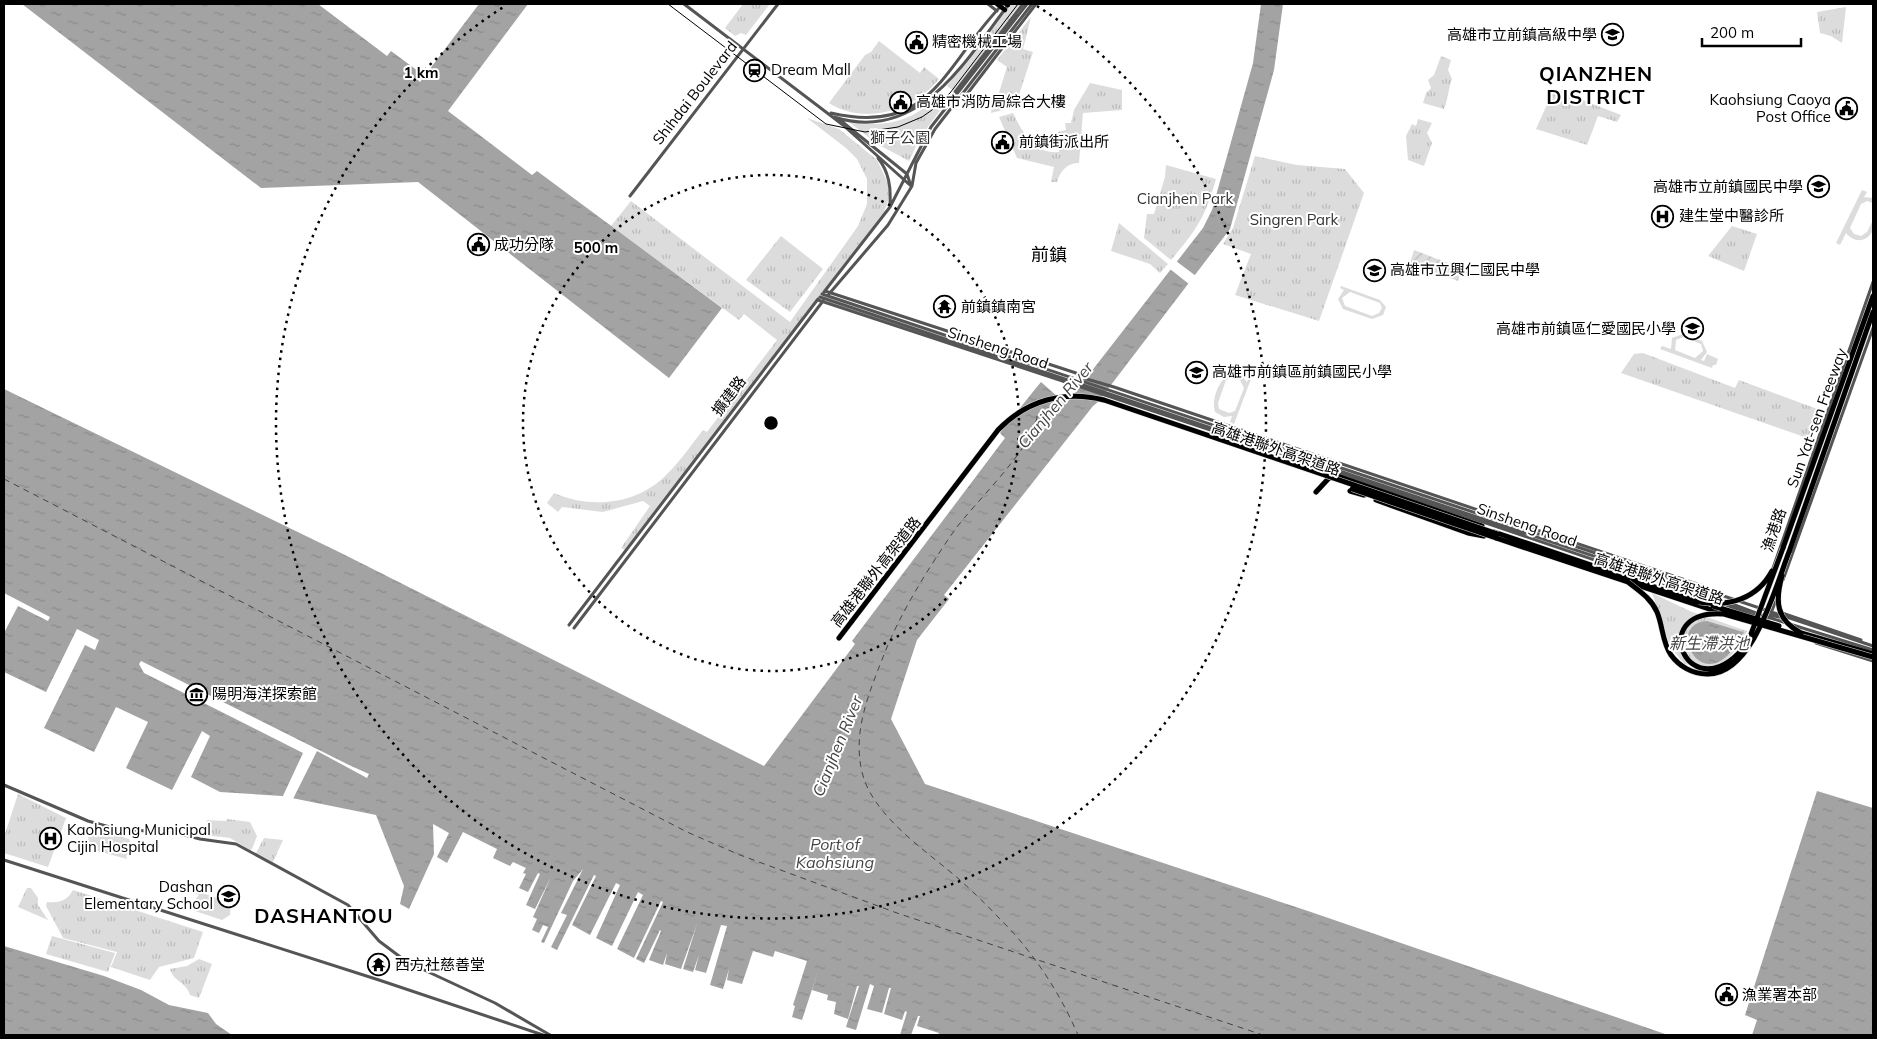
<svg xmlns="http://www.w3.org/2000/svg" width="1877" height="1039" font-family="Mulish,'Noto Sans TC',sans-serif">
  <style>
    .grass { fill: url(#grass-tufts) }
    .garden { fill: url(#garden-furrows) }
    .pitch { fill: #dcdcdc; fill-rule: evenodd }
    .water { fill: url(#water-ripples) }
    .pier { fill: #fff }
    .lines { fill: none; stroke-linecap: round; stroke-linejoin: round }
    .ferry { stroke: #444; stroke-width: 1; stroke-dasharray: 6 5; stroke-linecap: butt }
    .major-casing { stroke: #dbdbdb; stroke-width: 5.5 }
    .highway-casing { stroke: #dbdbdb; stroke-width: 6 }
    .minor { stroke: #555; stroke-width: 3 }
    .major { stroke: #000; stroke-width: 4.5 }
    .highway { stroke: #000; stroke-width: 5 }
    .tram { stroke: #000; stroke-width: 1 }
    .highway-bridge-casing { stroke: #dbdbdb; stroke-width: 6; stroke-linecap: butt }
    .highway-bridge { stroke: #000; stroke-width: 5 }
    .ring { fill: none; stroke: #000; stroke-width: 2.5; stroke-dasharray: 2.5 5 }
    .labels { text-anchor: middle; stroke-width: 4; stroke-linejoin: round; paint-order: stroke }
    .poi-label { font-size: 15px; fill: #000; stroke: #fff; text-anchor: start }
    .street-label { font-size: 15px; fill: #000; stroke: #fff }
    .park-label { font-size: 15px; fill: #333; stroke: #fff }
    .water-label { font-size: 16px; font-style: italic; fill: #444; stroke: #fff }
    .quarter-label { font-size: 18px; fill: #000; stroke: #fff }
    .district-label { font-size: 20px; font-weight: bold; letter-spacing: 1px; fill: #000; stroke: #fff }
    .centre { fill: #000; stroke: #fff; stroke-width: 2.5 }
    .ring-label { font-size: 15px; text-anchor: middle; font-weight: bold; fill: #000; stroke: #fff; stroke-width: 4; stroke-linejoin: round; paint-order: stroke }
  </style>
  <defs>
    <pattern id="grass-tufts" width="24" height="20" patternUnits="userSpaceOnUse" patternTransform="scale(1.25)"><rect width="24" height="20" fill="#dcdcdc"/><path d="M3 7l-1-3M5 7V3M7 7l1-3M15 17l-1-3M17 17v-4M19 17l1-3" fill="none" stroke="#bbb"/></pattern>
    <pattern id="garden-furrows" width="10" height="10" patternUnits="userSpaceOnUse" patternTransform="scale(1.25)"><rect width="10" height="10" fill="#dcdcdc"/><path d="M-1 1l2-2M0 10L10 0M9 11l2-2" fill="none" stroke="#bbb"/></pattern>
    <pattern id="water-ripples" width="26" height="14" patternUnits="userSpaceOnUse" patternTransform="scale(1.25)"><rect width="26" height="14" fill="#a3a3a3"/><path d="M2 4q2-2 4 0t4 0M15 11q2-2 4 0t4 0" fill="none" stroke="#8b8b8b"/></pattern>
  </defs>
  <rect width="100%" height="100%" fill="#fff"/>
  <path class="grass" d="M743,4H770L746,35L741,33L735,36L725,28Z
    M1010,4H1021L954,91L947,86Z
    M1846,7L1842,43L1831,36L1820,33L1817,12Z
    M1031,17L1023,49L1033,52L1016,104L1011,108L991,113L992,105L996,102L1007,67L997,60Z
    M879,41L920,73L924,67L939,79C915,110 865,126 829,103L865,55L871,52Z
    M1441,56L1451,60L1448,70L1452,79C1448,90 1448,99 1444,109L1423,103L1426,93L1431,88L1428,80L1434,75Z
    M1090,83L1122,90V110L1083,113L1079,163C1067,163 1060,171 1057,182H1051L1054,167L1017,158L999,117L1013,113C1023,133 1033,154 1059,152L1058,132L1066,130L1065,123H1071L1074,110Z
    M1554,89L1621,115L1617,122L1598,116L1587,145L1536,129Z
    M942,92L949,98L920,138L909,161L879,145L850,123C889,127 915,121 942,92Z
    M807,118L839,129L877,160L888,183L889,198L884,212L625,550L621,548L650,506L643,501L603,512L562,507L558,512L547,503L554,493C591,509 637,505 666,475C680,462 691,445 703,430L707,432L777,340L744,314L739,320L611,226L631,201L790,322L858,226L867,204V179L857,159L846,148Z
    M1418,119L1432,123L1427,133L1432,143L1424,166L1408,160L1406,136L1412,124L1416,126Z
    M1255,156L1297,165L1345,169L1364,193L1319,321L1235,295L1251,254L1223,244L1233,228Z
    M1166,165L1216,179C1205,218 1197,229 1171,260L1144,238L1147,214H1154L1165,177Z
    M1119,223L1168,264L1160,273L1150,264L1111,251Z
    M1732,226L1757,234L1744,271L1708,256Z
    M781,236L823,269L790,312L746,280Z
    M1643,353L1735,388L1739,380L1820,410L1810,439L1621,373L1634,354Z
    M1652,593L1692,612L1747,631C1739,646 1727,667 1708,668C1700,668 1691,665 1684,664L1670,646Z
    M18,794L66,818L48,867L4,853V837Z
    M227,819L250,822L257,836L252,849L250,850L230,838L205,835L207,820L226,821Z
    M96,833L125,841L129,844V850L123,855L91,846L89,840Z
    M264,838L283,840L273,862L256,853Z
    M27,888H31L38,898V905L48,920L18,907Z
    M73,890L203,932L194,958L159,967L150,980L111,967L117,952L63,938L46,906L47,902C59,903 67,901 73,890Z
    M52,936L115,953L108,972L46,954Z
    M199,959L212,964L199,998L190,995C187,983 173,981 170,969L187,966Z"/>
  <path class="garden" d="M1414,250L1461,268L1458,281L1410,263Z"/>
  <path class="pitch" d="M1862,190L1867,192L1864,197L1873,198V203L1867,201L1861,204L1850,228L1854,234L1861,236L1867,232L1873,220V230C1867,243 1854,243 1846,233L1840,245L1836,243Z
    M1341,286L1380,300L1386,307L1383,315L1372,319L1343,309L1338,299L1344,290L1340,288ZM1350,292L1380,303L1382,308L1379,313L1372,316L1345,306L1342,298Z
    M1683,334L1702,341L1707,352L1701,360L1704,361L1707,354L1718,359L1716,365H1713L1712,368L1660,349L1662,346L1671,349L1672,338ZM1683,337L1701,344L1703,351L1695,358L1675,350L1676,340Z
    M1230,374L1241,375L1247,382L1249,378L1251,379L1234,424L1230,422L1232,416L1224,417L1215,412C1211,400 1219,379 1230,374ZM1233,378L1240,380L1244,388L1235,411L1229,413L1219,409L1218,403L1226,380Z
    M96,829L129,839C133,845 131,852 126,856L127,859L75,845V843L87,845L89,834ZM96,833L125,841L129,844V850L123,855L92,846L89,840Z
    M191,889L231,903L230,915L222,920L195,911L193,902L199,895L191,892Z"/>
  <path class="water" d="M22,4H318L387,56L391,51L422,74L418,80L420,82L479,4H528L448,111L532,175L537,171L722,308L669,378L418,182L261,188Z
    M1261,4H1283L1274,70L1230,229L1098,402L1093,406L944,595L949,599L917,640L891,719L925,784L1308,911L1668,1035H938L939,1033L917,1026L920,1016H918L911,1035H900L907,1012L905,1011L902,1020L884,1014L891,988H889L882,1013L867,1009L874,986L870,984L856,1030L846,1027L859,986H857L848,1019L834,1014L836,1002L827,1000L828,995L812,990L819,968L802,1020L792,1017L795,1006L793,1005L807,961L775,951L773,957L753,951L742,984L727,980L729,969L723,989L710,985L727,926L721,925L706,973L695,970L699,955L693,972L683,969L697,924L681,969L665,964L667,953L663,965L649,960L661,931L660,930L644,963L636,959L663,902L661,901L634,958L617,949L643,895L638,892L612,946L596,938L620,885L616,883L590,935L572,925L596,876L594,875L557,950L551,947L567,915L561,913L583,869L573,881L544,943L541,942L548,927L543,925L539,933L532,930L537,919L533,917L551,877L535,909L526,905L540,874L538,873L528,892L519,888L526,874L523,873L526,868L513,862L510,866L493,858L497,849L463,832L447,863L437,857L449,833L433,824L434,854L409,909L400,904L404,886L376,815L282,796L220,792L191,777L210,736L202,731L172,790L126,768L148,722L116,707L94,752L44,728L85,645L95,650L99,640L77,629L46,692L4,672V633L18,606L48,621L50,617L4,593V389L341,553L764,766L855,644L852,641L1005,438L1000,433L1036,388L1041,382L1066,404L1203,228L1212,210L1253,63Z
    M1707,621L1743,632C1741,641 1735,648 1728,655C1696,687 1668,623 1707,621Z
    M1817,791L1873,808V1035H1752L1757,1020L1745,1015Z
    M4,946L104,976L141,990L169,1005L208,1013L216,1024L232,1035H4Z"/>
  <path class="pier" d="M1176,261L1196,276L1189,284L1170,269Z
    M141,661L349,765L369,774L367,778L317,751L293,799L282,798L303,753L144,673L139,664Z"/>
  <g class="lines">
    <path class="ferry" d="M1037,416C1035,446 974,503 954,531C929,567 901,612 885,652C870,691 852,730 862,772C872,816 928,852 960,880C973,892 986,904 998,917C1032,950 1059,991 1078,1035
      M4,479L687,832L740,855L897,913L1263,1035"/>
    <defs>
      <path id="major" d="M997,4L1005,10
        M1006,4L1008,5"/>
      <path id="highway" d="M1350,491L1364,495
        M1316,492L1329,478L1340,477L1482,526
        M1376,500L1468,533L1484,536
        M1494,532L1699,602
        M1493,537L1724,614
        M1783,548L1873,296
        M1789,552L1873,312
        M1801,633L1873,654
        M839,638L852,621"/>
    </defs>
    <use href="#major" class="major-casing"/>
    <use href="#highway" class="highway-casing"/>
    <path class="minor" d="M684,4L843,125L911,186
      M988,4L997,11
      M955,97V92L1023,4
      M960,99L964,98L1036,4
      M831,113C934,137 945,62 1003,4
      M834,117C919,144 965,61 1009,4
      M840,120L907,174L910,183
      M878,158C889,172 891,187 890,204
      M630,196L778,4
      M825,291L1076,373L1083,378L1114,387L1703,586
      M824,292L890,207L931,127L1027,4
      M822,294L1873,646
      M829,294L888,225L912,186L916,163L935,129L1032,4
      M820,297L1692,589L1764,616L1873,650
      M818,300L1277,452L1718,602
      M1772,571L1873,282
      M1783,580L1873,328
      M1724,604L1757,617
      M1782,613L1861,640
      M1770,615L1784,618
      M1769,618L1777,598
      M569,625L818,299
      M574,628L823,301
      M1816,643L1873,661
      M4,785L88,821L117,829L177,833L200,839L236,844L348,905L379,941L407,962L495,1003L550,1035
      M4,860L379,980L543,1035"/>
    <use href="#major" class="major"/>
    <use href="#highway" class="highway"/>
    <path class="tram" d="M668,4L826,124L865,132L898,127L922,117L932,110L950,93L1018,4"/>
    <defs>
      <path id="highway-bridge" d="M1352,489L1496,538
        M1783,548L1748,642C1692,718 1642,608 1724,614L1873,657
        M1782,576C1775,601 1776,620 1801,633
        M1628,582C1639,591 1651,598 1657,612C1663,626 1662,642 1671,655C1679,666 1692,674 1707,674C1753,675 1775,588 1789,552
        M1699,602C1729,607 1757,599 1772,571
        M1713,606L1779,626
        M852,621L998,430C1027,400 1064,390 1104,400L1498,534"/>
    </defs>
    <use href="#highway-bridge" class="highway-bridge-casing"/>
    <use href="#highway-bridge" class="highway-bridge"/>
  </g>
  <g class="ring">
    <circle cx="771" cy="423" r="248"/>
    <path d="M1037 6A495 495 0 1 1 505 6"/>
  </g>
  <defs>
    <symbol id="school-ring" viewBox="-11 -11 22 22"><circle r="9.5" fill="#fff" stroke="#000" stroke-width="1.5"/><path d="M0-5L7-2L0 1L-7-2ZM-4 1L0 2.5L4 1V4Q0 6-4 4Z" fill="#000"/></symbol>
    <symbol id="civic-ring" viewBox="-11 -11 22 22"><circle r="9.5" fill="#fff" stroke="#000" stroke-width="1.5"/><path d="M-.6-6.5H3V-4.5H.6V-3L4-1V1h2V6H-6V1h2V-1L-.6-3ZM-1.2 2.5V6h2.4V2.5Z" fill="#000"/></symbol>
    <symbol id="station-ring" viewBox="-11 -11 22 22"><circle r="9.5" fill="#fff" stroke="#000" stroke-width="1.5"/><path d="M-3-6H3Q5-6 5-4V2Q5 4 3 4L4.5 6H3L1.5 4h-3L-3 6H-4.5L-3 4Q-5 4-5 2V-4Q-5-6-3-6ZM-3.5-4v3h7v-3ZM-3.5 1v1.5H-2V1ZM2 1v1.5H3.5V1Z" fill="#000"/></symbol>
    <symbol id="hospital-ring" viewBox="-11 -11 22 22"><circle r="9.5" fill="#fff" stroke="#000" stroke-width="1.5"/><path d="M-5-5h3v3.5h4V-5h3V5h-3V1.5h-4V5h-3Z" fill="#000"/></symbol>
    <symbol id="temple-ring" viewBox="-11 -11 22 22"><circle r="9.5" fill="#fff" stroke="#000" stroke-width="1.5"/><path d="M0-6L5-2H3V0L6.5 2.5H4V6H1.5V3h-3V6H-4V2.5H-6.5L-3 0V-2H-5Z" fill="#000"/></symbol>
    <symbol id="museum-ring" viewBox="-11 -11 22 22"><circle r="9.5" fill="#fff" stroke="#000" stroke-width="1.5"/><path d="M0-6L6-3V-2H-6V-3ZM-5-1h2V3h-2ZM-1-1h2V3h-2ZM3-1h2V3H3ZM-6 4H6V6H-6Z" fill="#000"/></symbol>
  </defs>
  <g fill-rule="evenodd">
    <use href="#school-ring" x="1600" y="22" width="25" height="25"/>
    <use href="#civic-ring" x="904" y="30" width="25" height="25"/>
    <use href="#station-ring" x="742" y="58" width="25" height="25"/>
    <use href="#civic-ring" x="888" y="90" width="25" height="25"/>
    <use href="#civic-ring" x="1834" y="96" width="25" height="25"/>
    <use href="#civic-ring" x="990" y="130" width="25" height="25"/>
    <use href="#school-ring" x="1806" y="174" width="25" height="25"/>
    <use href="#hospital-ring" x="1650" y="204" width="25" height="25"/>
    <use href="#civic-ring" x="466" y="232" width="25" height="25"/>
    <use href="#school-ring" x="1362" y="258" width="25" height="25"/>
    <use href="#temple-ring" x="932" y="294" width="25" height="25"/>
    <use href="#school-ring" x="1680" y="316" width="25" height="25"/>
    <use href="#school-ring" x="1184" y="360" width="25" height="25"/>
    <use href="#museum-ring" x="184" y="682" width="25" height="25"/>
    <use href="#hospital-ring" x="38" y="826" width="25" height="25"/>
    <use href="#school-ring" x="216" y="884" width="25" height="25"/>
    <use href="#temple-ring" x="366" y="952" width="25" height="25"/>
    <use href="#civic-ring" x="1714" y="982" width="25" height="25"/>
  </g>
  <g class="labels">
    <g class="poi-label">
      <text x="1597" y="40" text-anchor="end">高雄市立前鎮高級中學</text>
      <text x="932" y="47">精密機械工場</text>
      <text x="771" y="75">Dream Mall</text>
      <text x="1831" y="105" text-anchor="end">Kaohsiung Caoya<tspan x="1831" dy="17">Post Office</tspan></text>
      <text x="916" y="107">高雄市消防局綜合大樓</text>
      <text x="1019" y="147">前鎮街派出所</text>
      <text x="1803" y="192" text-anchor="end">高雄市立前鎮國民中學</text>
      <text x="1679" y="221">建生堂中醫診所</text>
      <text x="494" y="250">成功分隊</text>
      <text x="1390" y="275">高雄市立興仁國民中學</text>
      <text x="961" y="312">前鎮鎮南宮</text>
      <text x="1676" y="334" text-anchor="end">高雄市前鎮區仁愛國民小學</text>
      <text x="1212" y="377">高雄市前鎮區前鎮國民小學</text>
      <text x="212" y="699">陽明海洋探索館</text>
      <text x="67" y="835">Kaohsiung Municipal<tspan x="67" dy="17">Cijin Hospital</tspan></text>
      <text x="213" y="892" text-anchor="end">Dashan<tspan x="213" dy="17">Elementary School</tspan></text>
      <text x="395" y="970">西方社慈善堂</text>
      <text x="1742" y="1000">漁業署本部</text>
    </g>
    <g class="street-label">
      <text transform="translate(695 93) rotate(-52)" y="5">Shihdai Boulevard</text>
      <text transform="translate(998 348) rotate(18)" y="5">Sinsheng Road</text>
      <text transform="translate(729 396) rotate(-53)" y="5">擴建路</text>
      <text transform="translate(1817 418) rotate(-70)" y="5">Sun Yat-sen Freeway</text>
      <text transform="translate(1276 449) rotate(19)" y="5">高雄港聯外高架道路</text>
      <text transform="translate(1527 525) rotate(19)" y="5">Sinsheng Road</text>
      <text transform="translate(1774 530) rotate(-71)" y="5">漁港路</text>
      <text transform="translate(876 572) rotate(-52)" y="5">高雄港聯外高架道路</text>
      <text transform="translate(1659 579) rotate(18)" y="5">高雄港聯外高架道路</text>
    </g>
    <g class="park-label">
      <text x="900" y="143">獅子公園</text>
      <text x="1185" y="204">Cianjhen Park</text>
      <text x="1294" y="225">Singren Park</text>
    </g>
    <g class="water-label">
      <text transform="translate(1055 405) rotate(-50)" y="6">Cianjhen River</text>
      <text x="1709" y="649">新生滯洪池</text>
      <text transform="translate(837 746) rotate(-68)" y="6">Cianjhen River</text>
      <text x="835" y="850">Port of<tspan x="835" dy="18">Kaohsiung</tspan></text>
    </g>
    <g class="quarter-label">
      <text x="1049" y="261">前鎮</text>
    </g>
    <g class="district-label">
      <text x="1596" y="81">QIANZHEN<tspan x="1596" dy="23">DISTRICT</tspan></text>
      <text x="324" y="923">DASHANTOU</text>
    </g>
  </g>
  <circle cx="771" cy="423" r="8" class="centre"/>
  <g class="ring-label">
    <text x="421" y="78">1 km</text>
    <text x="596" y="253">500 m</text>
  </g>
  <rect width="1877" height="1039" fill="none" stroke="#000000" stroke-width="10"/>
  <path d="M1702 38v8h99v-8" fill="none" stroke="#000000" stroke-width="2.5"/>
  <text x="1710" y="38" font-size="15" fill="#000000" stroke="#ffffff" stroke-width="4" paint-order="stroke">200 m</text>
</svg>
